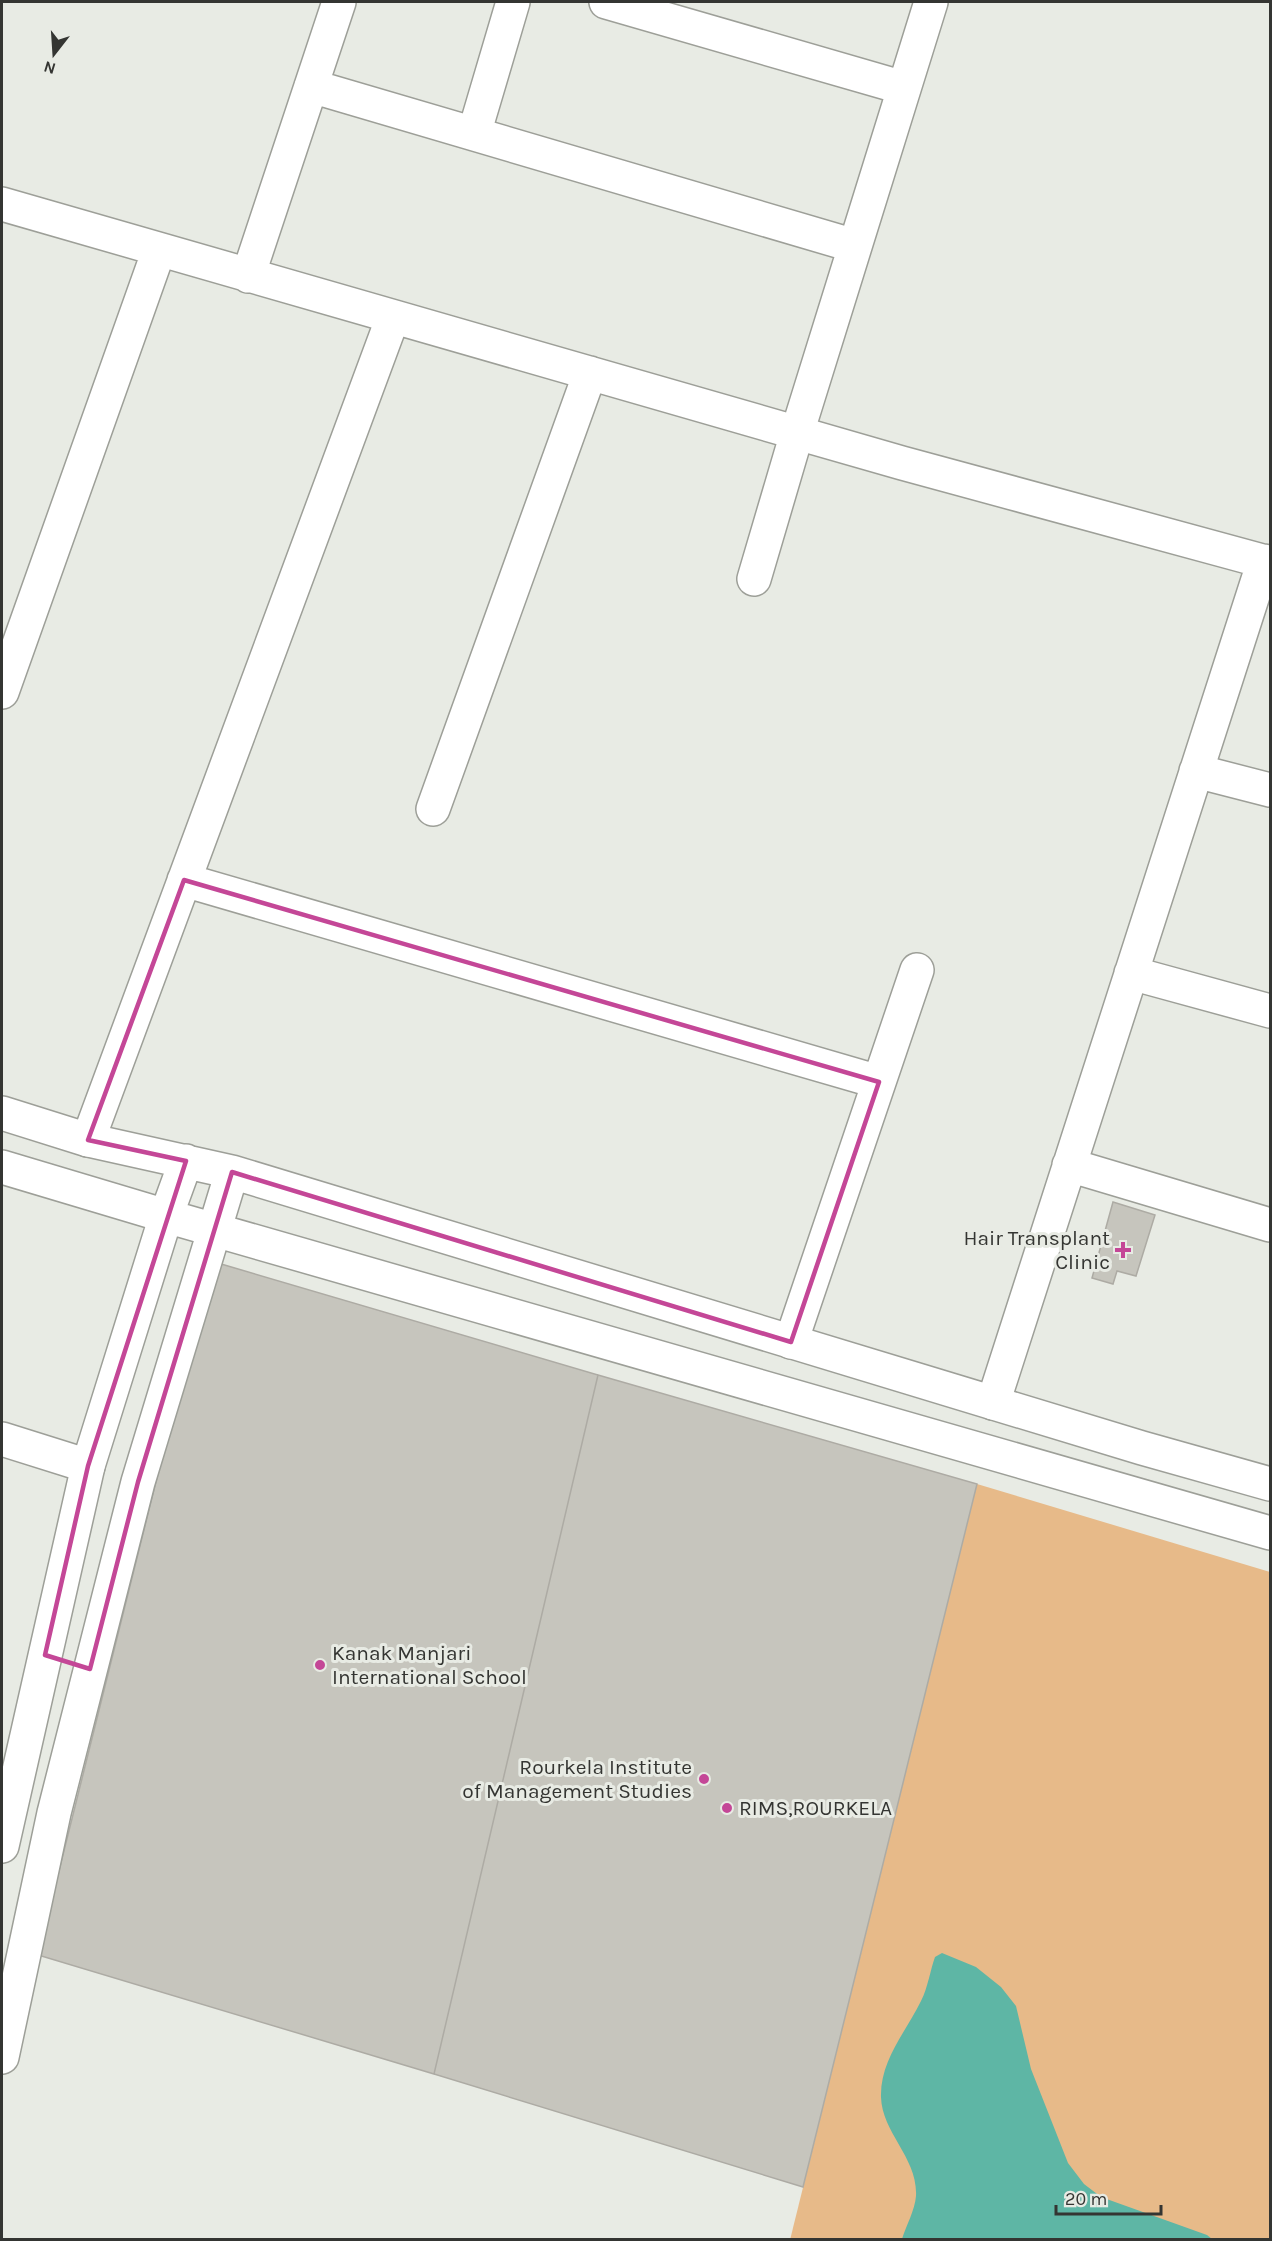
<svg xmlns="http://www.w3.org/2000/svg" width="1272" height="2241" font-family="Karla,sans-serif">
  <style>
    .green { fill: #e7ba89 }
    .water { fill: #5eb6a5 }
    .building { fill: #c6c5bd; stroke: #adaba4; stroke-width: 1.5 }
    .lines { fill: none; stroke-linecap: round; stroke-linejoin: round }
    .minor-casing { stroke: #9d9f98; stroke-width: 36 }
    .tertiary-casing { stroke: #9d9f98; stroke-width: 36 }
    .minor { stroke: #fff; stroke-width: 33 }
    .tertiary { stroke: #fff; stroke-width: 33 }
    .marked { fill: none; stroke: #c44797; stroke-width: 4.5; stroke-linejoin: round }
    .poi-dot { fill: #c44797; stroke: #e8ebe4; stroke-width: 2 }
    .labels { text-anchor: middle; stroke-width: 6; stroke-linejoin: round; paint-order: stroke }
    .poi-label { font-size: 21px; fill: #343532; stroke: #e8ebe4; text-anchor: end }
  </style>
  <rect width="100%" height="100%" fill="#e8ebe4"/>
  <path class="green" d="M977,1484L1270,1572V2239L790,2240Z"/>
  <path class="water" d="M942,1953L976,1967L1001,1987L1016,2006L1031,2069L1068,2163L1084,2184L1101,2197L1207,2235L1212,2239H902C906,2226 915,2210 916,2196C918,2158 882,2133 881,2097C880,2060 906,2032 921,2001C928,1987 930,1971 935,1957Z"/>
  <path class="building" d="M1113,1202L1155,1215L1136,1276L1117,1271L1113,1284L1092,1278Z
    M211,1261L598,1375L434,2074L38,1955Z
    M598,1375L977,1484L803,2187L434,2074Z"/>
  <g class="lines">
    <defs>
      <path id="minor" d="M606,2L904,88
        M311,86L855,246
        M474,134L513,2
        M2,204L902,463L1270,563
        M248,276L339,2
        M754,579L797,433L931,2
        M2,692L159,250
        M1196,771L1270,790
        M433,809L590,373
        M184,880L879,1082
        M1131,973L1270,1011
        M88,1140L393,317
        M1069,1165L1270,1225
        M791,1342L917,970
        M993,1403L1264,561
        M2,1439L88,1466"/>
      <path id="tertiary" d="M2,1113L88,1140L232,1172L1142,1448L1270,1484
        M2,1167L166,1216L1270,1533
        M2,1846L88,1466L166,1216L186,1161
        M2,2057L54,1813L138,1482L232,1172"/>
    </defs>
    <use href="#minor" class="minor-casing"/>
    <use href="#tertiary" class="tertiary-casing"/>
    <use href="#minor" class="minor"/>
    <use href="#tertiary" class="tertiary"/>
  </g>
  <path class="marked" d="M184,880L879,1082L791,1342L232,1172L138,1482L90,1669L45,1655L88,1466L186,1161L88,1140Z"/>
  <g class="poi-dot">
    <path d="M1120 1241h6v6h6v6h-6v6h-6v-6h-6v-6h6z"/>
    <circle cx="320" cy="1665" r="6"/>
    <circle cx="704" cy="1779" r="6"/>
    <circle cx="727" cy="1808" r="6"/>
  </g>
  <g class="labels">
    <g class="poi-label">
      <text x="1110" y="1245">Hair Transplant<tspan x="1110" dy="24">Clinic</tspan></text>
      <text x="332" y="1660" text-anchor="start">Kanak Manjari<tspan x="332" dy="24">International School</tspan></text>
      <text x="692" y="1774">Rourkela Institute<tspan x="692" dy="24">of Management Studies</tspan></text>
      <text x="739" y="1815" text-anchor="start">RIMS,ROURKELA</text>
    </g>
  </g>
  <rect width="1272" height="2241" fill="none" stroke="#343532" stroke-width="6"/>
  <g transform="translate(54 54) rotate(197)" stroke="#e8ebe4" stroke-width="4.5" paint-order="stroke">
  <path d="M0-4.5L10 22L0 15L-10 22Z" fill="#343532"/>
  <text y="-9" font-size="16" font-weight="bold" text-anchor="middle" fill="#343532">N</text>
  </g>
  <path d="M1056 2205v9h105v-9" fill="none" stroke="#343532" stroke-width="3"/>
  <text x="1065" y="2205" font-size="18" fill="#343532" stroke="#e8ebe4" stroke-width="4.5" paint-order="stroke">20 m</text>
</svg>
